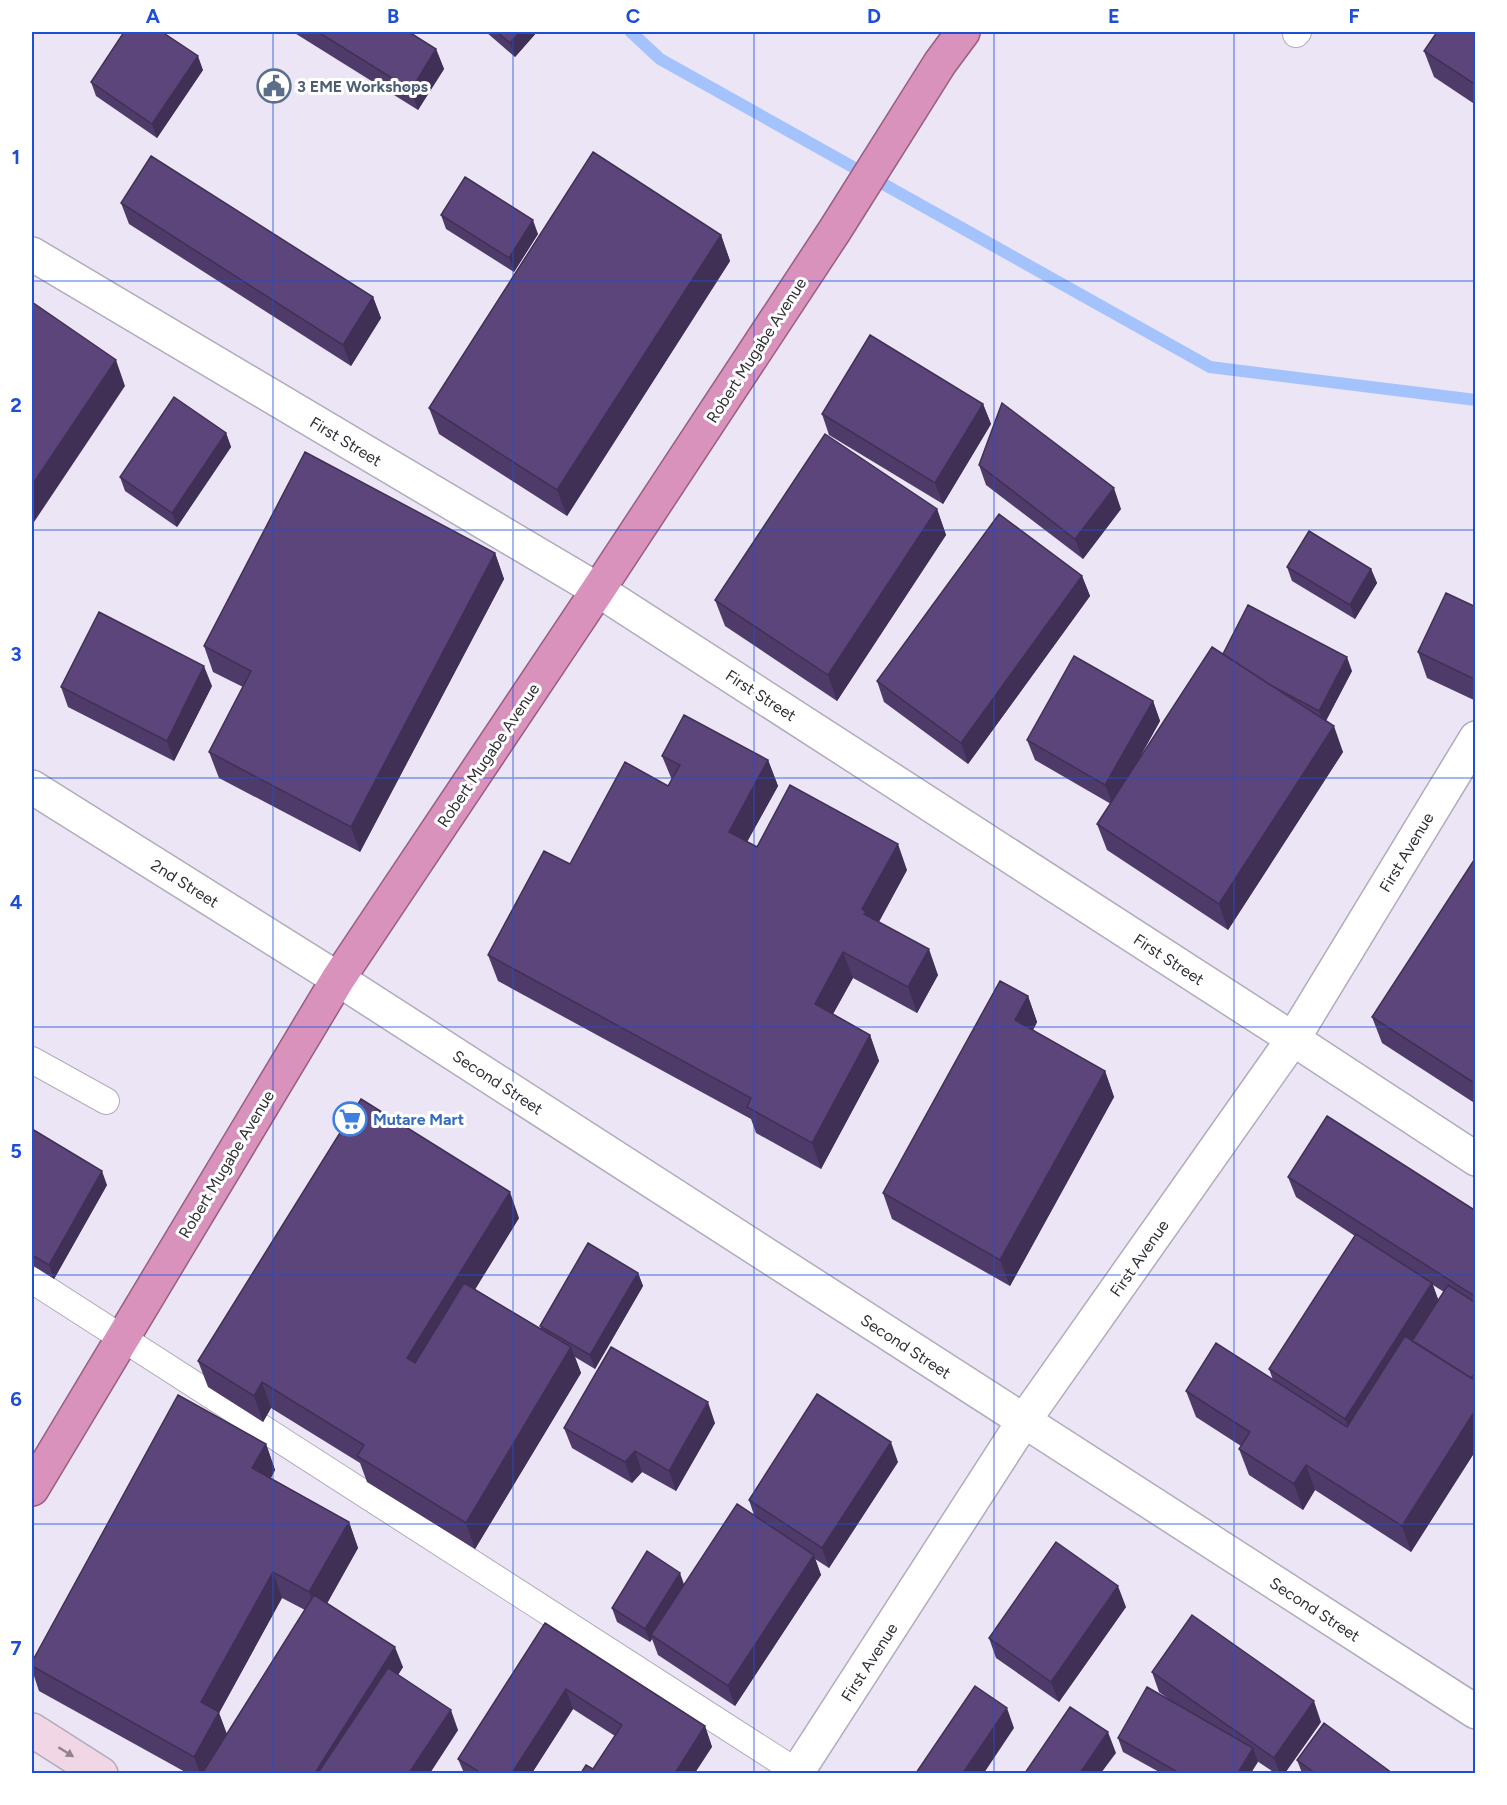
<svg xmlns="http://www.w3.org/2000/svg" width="1507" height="1805" font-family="Figtree,sans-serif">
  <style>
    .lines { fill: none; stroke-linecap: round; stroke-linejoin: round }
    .stream { stroke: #a4c3fc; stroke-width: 12 }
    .service-casing { stroke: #b1abbb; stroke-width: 28 }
    .minor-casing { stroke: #b1abbb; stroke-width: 36 }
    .secondary-casing { stroke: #b1abbb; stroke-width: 36 }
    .trunk-casing { stroke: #985e81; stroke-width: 36 }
    .service { stroke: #fff; stroke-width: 26 }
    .minor { stroke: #fff; stroke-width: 33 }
    .secondary { stroke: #f1d6e6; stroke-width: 33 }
    .trunk { stroke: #d892bb; stroke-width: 33 }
    .wall { fill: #4f3b69; fill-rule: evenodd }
    .shaded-wall { fill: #403055 }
    .building { fill: #5c457a; stroke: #403055; stroke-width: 1.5 }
    .oneway { fill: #91828e }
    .grid { fill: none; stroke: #1d4ed8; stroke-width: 1.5; stroke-opacity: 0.55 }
    .labels { text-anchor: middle; stroke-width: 6; stroke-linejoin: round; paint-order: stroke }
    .service-label { font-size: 16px; font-weight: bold; fill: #4e5e75; stroke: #fff; text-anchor: start }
    .street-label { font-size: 16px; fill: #312f35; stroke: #fff }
    .shop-label { font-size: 16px; font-weight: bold; fill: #366cbe; stroke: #fff; text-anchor: start }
    .neatline { fill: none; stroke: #1d4ed8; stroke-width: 2 }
    .grid-label { font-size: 20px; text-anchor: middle; font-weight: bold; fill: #1d4ed8 }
  </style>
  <rect width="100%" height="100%" fill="#ebe5f6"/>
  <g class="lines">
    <path class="stream" d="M631,32L660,59L1210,367L1476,400"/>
    <defs>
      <path id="service" d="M1296,34L1298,32
        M32,1060L106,1101
        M32,1280L800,1774"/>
      <path id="minor" d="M32,254L598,590L1293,1039L1476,1159
        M32,787L338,979L1476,1712
        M796,1774L1023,1422L1293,1039L1476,738"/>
      <path id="secondary" d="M32,1730L101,1774"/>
      <path id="trunk" d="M32,1489L338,979L598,590L835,230L940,63L963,32"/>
    </defs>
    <use href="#service" class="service-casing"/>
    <use href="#minor" class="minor-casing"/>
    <use href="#secondary" class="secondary-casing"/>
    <use href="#trunk" class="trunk-casing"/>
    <use href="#service" class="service"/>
    <use href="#minor" class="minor"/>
    <use href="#secondary" class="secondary"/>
    <use href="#trunk" class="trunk"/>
  </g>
  <path class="wall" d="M293,32H409L436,49L444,69L418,110Z
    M486,32H537L515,57Z
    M1476,32V105L1434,77L1424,51Z
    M203,70L157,138L96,96L91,82Z
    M121,203L373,297L381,318L351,366L129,224Z
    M441,215L538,234L514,272L446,229Z
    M721,235L730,261L567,516L439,434L429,408Z
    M983,404L991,424L943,504L829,435L822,414Z
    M226,433L231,447L177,527L125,491L120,477Z
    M979,465L1121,509L1083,559L986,485Z
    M937,509L946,535L837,701L725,626L715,600Z
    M495,553L504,579L360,852L219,778L209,752L243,687L213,672L204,646Z
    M1287,567L1371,569L1377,583L1355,619L1292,581Z
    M1082,576L1090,596L968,764L884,702L877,681Z
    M1476,607V701L1427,678L1418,652Z
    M1223,654L1352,671L1326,721L1343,752L1228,930L1107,850L1097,824L1111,804L1035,760L1027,740L1153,701L1160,721L1134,768Z
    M212,686L174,761L68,707L61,687Z
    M662,756L768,760L778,786L747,842L757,847L907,870L879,922L938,975L917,1013L853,978L833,1014L870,1035L879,1061L821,1169L756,1133L751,1119L498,981L488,955L570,864L668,786L672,780Z
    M1476,857V1104L1382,1043L1372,1017Z
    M1028,996L1037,1022L1033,1030L1105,1071L1114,1097L1010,1286L892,1219L883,1193Z
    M32,1129L107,1185L54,1279L32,1265Z
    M1288,1177L1476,1211V1450L1411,1552L1315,1490L1303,1510L1249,1475L1239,1449L1241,1446L1196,1417L1186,1391L1273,1380L1269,1369L1355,1236L1296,1197ZM1433,1285L1444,1292L1438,1300Z
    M519,1218L475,1289L541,1329L540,1326L638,1273L643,1286L595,1369L575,1357L581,1373L475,1549L367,1482L360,1463L271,1408L263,1422L208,1387L198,1361Z
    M715,1423L676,1491L642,1472L632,1483L572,1448L564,1428Z
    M266,1444L275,1470L271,1478L349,1522L358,1548L327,1603L403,1667L398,1675L458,1730L430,1773H187L39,1691L32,1670V1662ZM282,1598L305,1610L227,1734L219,1713Z
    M898,1462L829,1568L815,1559L821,1575L735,1706L658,1655L652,1639L650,1642L617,1622L612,1608L684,1585L754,1515L749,1500Z
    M1126,1607L1059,1702L996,1658L989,1638Z
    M545,1623L705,1726L712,1747L593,1769L615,1736L573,1709L532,1773H464L458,1759Z
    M1152,1672L1321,1722L1285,1773H1275L1257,1761L1251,1773H1161L1123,1752L1118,1738L1174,1703L1159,1692Z
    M1297,1760L1392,1773H1302Z"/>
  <path class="shaded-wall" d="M520,32H537L515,57L510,43Z
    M436,49L444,69L418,110L411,90Z
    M198,56L203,70L157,138L152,124Z
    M533,220L538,234L514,272L509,258Z
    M721,235L730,261L567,516L557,490Z
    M373,297L381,318L351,366L343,345Z
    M116,360L125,386L32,525V485Z
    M983,404L991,424L943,504L935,483Z
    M226,433L231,447L177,527L172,513Z
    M1114,488L1121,509L1083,559L1075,539Z
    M937,509L946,535L837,701L828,675Z
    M495,553L504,579L360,852L351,827Z
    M1371,569L1377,583L1355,619L1350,605Z
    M1082,576L1090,596L968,764L961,743Z
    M1347,657L1352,671L1324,724L1319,711Z
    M204,666L212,686L174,761L167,741Z
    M1153,701L1160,721L1113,805L1105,785Z
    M1334,726L1343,752L1228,930L1219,904Z
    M768,760L778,786L738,858L729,832Z
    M898,844L907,870L873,932L862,909Z
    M929,949L938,975L917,1013L908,987Z
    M843,952L853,978L824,1030L815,1004Z
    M1028,996L1037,1022L1025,1046L1015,1020Z
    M870,1035L879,1061L821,1169L812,1143Z
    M1105,1071L1114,1097L1010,1286L1000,1260Z
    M102,1171L107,1185L54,1279L49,1265Z
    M510,1192L519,1218L417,1384L407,1358Z
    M638,1273L643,1286L595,1369L590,1355Z
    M1432,1283L1440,1304L1352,1439L1345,1419Z
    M571,1347L581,1373L475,1549L466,1523Z
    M1476,1372V1394L1469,1383Z
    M262,1382L271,1408L263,1422L254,1396Z
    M708,1402L715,1423L676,1491L669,1471Z
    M1476,1409V1450L1411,1552L1402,1526Z
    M891,1442L898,1462L829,1568L822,1548Z
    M266,1444L275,1470L262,1494L252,1468Z
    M635,1451L642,1472L632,1483L625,1462Z
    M1306,1465L1315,1490L1303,1510L1294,1484Z
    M349,1522L358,1548L319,1618L309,1592Z
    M814,1555L821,1575L735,1706L728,1686Z
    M273,1572L282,1598L219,1713L228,1738L203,1772V1773H200L194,1757L201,1702Z
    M680,1573L685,1587L651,1635L652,1639L650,1642L645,1629Z
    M1118,1586L1126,1607L1059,1702L1051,1682Z
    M395,1647L403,1667L335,1773H315Z
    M566,1689L573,1709L532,1773H512Z
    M1314,1701L1321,1722L1285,1773H1280L1274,1758Z
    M1007,1708L1014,1728L984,1773H963Z
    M451,1710L458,1730L430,1773H409Z
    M705,1726L712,1747L695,1773H675Z
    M1108,1732L1116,1753L1101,1773H1080Z
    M1253,1748L1258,1762L1251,1773H1238Z"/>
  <path class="building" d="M124,32H162L198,56L152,124L91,82Z
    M318,32H409L436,49L411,90Z
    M497,32H520L510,43Z
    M1437,32H1476V85L1424,51Z
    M593,152L721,235L557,490L429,408Z
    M151,156L373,297L343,345L121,203Z
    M465,177L533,220L509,258L441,215Z
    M32,302L116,360L32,485Z
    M870,335L983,404L935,483L822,414Z
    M174,397L226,433L172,513L120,477Z
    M1002,403L1114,488L1075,539L979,465Z
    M825,434L937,509L828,675L715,600Z
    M305,452L495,553L351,827L209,752L251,671L204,646Z
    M999,514L1082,576L961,743L877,681Z
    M1309,531L1371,569L1350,605L1287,567Z
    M1446,593L1476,607V680L1418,652Z
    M1248,605L1347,657L1319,711L1272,686L1223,654Z
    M99,612L204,666L167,741L61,687Z
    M1212,647L1334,726L1219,904L1097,824Z
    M1074,656L1153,701L1105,785L1027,740Z
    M684,715L768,760L729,832L757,847L790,785L898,844L862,909L866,912L864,914L929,949L908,987L843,952L815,1004L870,1035L812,1143L747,1107L751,1098L488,955L544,851L570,864L625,762L668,786L680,765L662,756Z
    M1476,857V1084L1372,1017Z
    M1000,981L1028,996L1015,1020L1105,1071L1000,1260L883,1193Z
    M361,1099L510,1192L407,1358L415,1363L464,1283L571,1347L466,1523L357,1456L364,1445L262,1382L254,1396L198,1361Z
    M1327,1116L1476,1211V1297L1288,1177Z
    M32,1129L102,1171L49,1265L32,1255Z
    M1356,1234L1432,1283L1345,1419L1269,1369Z
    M588,1243L638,1273L590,1355L540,1326Z
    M1448,1285L1476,1303V1372L1471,1378L1412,1341Z
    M1405,1336L1476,1381V1409L1402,1526L1306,1465L1294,1484L1239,1449L1250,1432L1186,1391L1216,1343L1347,1427Z
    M611,1347L708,1402L669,1471L635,1451L625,1462L564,1428Z
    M817,1394L891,1442L822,1548L749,1500Z
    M178,1395L266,1444L252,1468L349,1522L309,1592L273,1572L201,1702L219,1712L194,1757L32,1666V1662Z
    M737,1504L814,1555L728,1686L651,1635Z
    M1056,1542L1118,1586L1051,1682L989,1638Z
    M647,1551L680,1573L645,1629L612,1608Z
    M314,1595L395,1647L315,1773H205L203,1772Z
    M1192,1615L1314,1701L1274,1758L1152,1672Z
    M545,1623L705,1726L675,1773H581L586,1765L593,1769L622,1725L566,1689L512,1773H481L458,1759Z
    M388,1668L451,1710L409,1773H318Z
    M975,1686L1007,1708L963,1773H916Z
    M1147,1687L1253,1748L1238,1773H1179L1118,1738Z
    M1070,1707L1108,1732L1080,1773H1025Z
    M1324,1723L1392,1773H1315L1297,1760Z"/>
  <defs><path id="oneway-solid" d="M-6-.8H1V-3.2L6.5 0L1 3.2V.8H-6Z" transform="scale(1.5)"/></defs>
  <use class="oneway" href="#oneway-solid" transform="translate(66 1752) rotate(32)"/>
  <path class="grid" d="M273,32V1774M513,32V1774M754,32V1774M994,32V1774M1234,32V1774M32,281H1476M32,530H1476M32,778H1476M32,1027H1476M32,1275H1476M32,1524H1476"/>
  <defs>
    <symbol id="civic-ring" viewBox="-11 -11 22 22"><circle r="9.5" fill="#fff" stroke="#5c6f8a" stroke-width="1.5"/><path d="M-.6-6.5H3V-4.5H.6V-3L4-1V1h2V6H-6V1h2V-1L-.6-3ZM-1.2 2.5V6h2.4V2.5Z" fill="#5c6f8a"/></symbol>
    <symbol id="supermarket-ring" viewBox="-11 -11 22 22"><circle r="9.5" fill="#fff" stroke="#3f7fe0" stroke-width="1.5"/><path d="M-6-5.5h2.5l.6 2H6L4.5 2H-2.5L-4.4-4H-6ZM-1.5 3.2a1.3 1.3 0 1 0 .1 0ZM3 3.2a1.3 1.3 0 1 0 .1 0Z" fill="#3f7fe0"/></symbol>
  </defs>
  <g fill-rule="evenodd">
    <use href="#civic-ring" x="255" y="67" width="38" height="38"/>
    <use href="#supermarket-ring" x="331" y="1100" width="38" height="38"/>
  </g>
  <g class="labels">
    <g class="service-label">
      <text x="297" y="92">3 EME Workshops</text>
    </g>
    <g class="street-label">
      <text transform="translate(756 350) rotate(-57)" y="6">Robert Mugabe Avenue</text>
      <text transform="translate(346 441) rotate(31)" y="6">First Street</text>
      <text transform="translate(761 695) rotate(33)" y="6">First Street</text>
      <text transform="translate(488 755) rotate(-56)" y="6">Robert Mugabe Avenue</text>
      <text transform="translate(1406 852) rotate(-59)" y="6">First Avenue</text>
      <text transform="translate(185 883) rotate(32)" y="6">2nd Street</text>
      <text transform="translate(1169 959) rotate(33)" y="6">First Street</text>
      <text transform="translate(498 1082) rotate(33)" y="6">Second Street</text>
      <text transform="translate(226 1164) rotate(-59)" y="6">Robert Mugabe Avenue</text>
      <text transform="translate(1139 1258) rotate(-55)" y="6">First Avenue</text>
      <text transform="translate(906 1346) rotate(33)" y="6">Second Street</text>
      <text transform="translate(1315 1609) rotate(33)" y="6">Second Street</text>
      <text transform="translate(869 1662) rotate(-57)" y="6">First Avenue</text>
    </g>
    <g class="shop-label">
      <text x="373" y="1125">Mutare Mart</text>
    </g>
  </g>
  <rect width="1507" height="1805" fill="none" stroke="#ffffff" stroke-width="66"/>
  <rect x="33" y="33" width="1441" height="1739" class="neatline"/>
  <g class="grid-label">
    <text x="153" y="23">A</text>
    <text x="393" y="23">B</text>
    <text x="633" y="23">C</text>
    <text x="874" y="23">D</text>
    <text x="1114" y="23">E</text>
    <text x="1354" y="23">F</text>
    <text x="16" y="164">1</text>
    <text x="16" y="412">2</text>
    <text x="16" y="661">3</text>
    <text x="16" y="909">4</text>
    <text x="16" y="1158">5</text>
    <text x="16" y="1406">6</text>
    <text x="16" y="1655">7</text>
  </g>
</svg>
